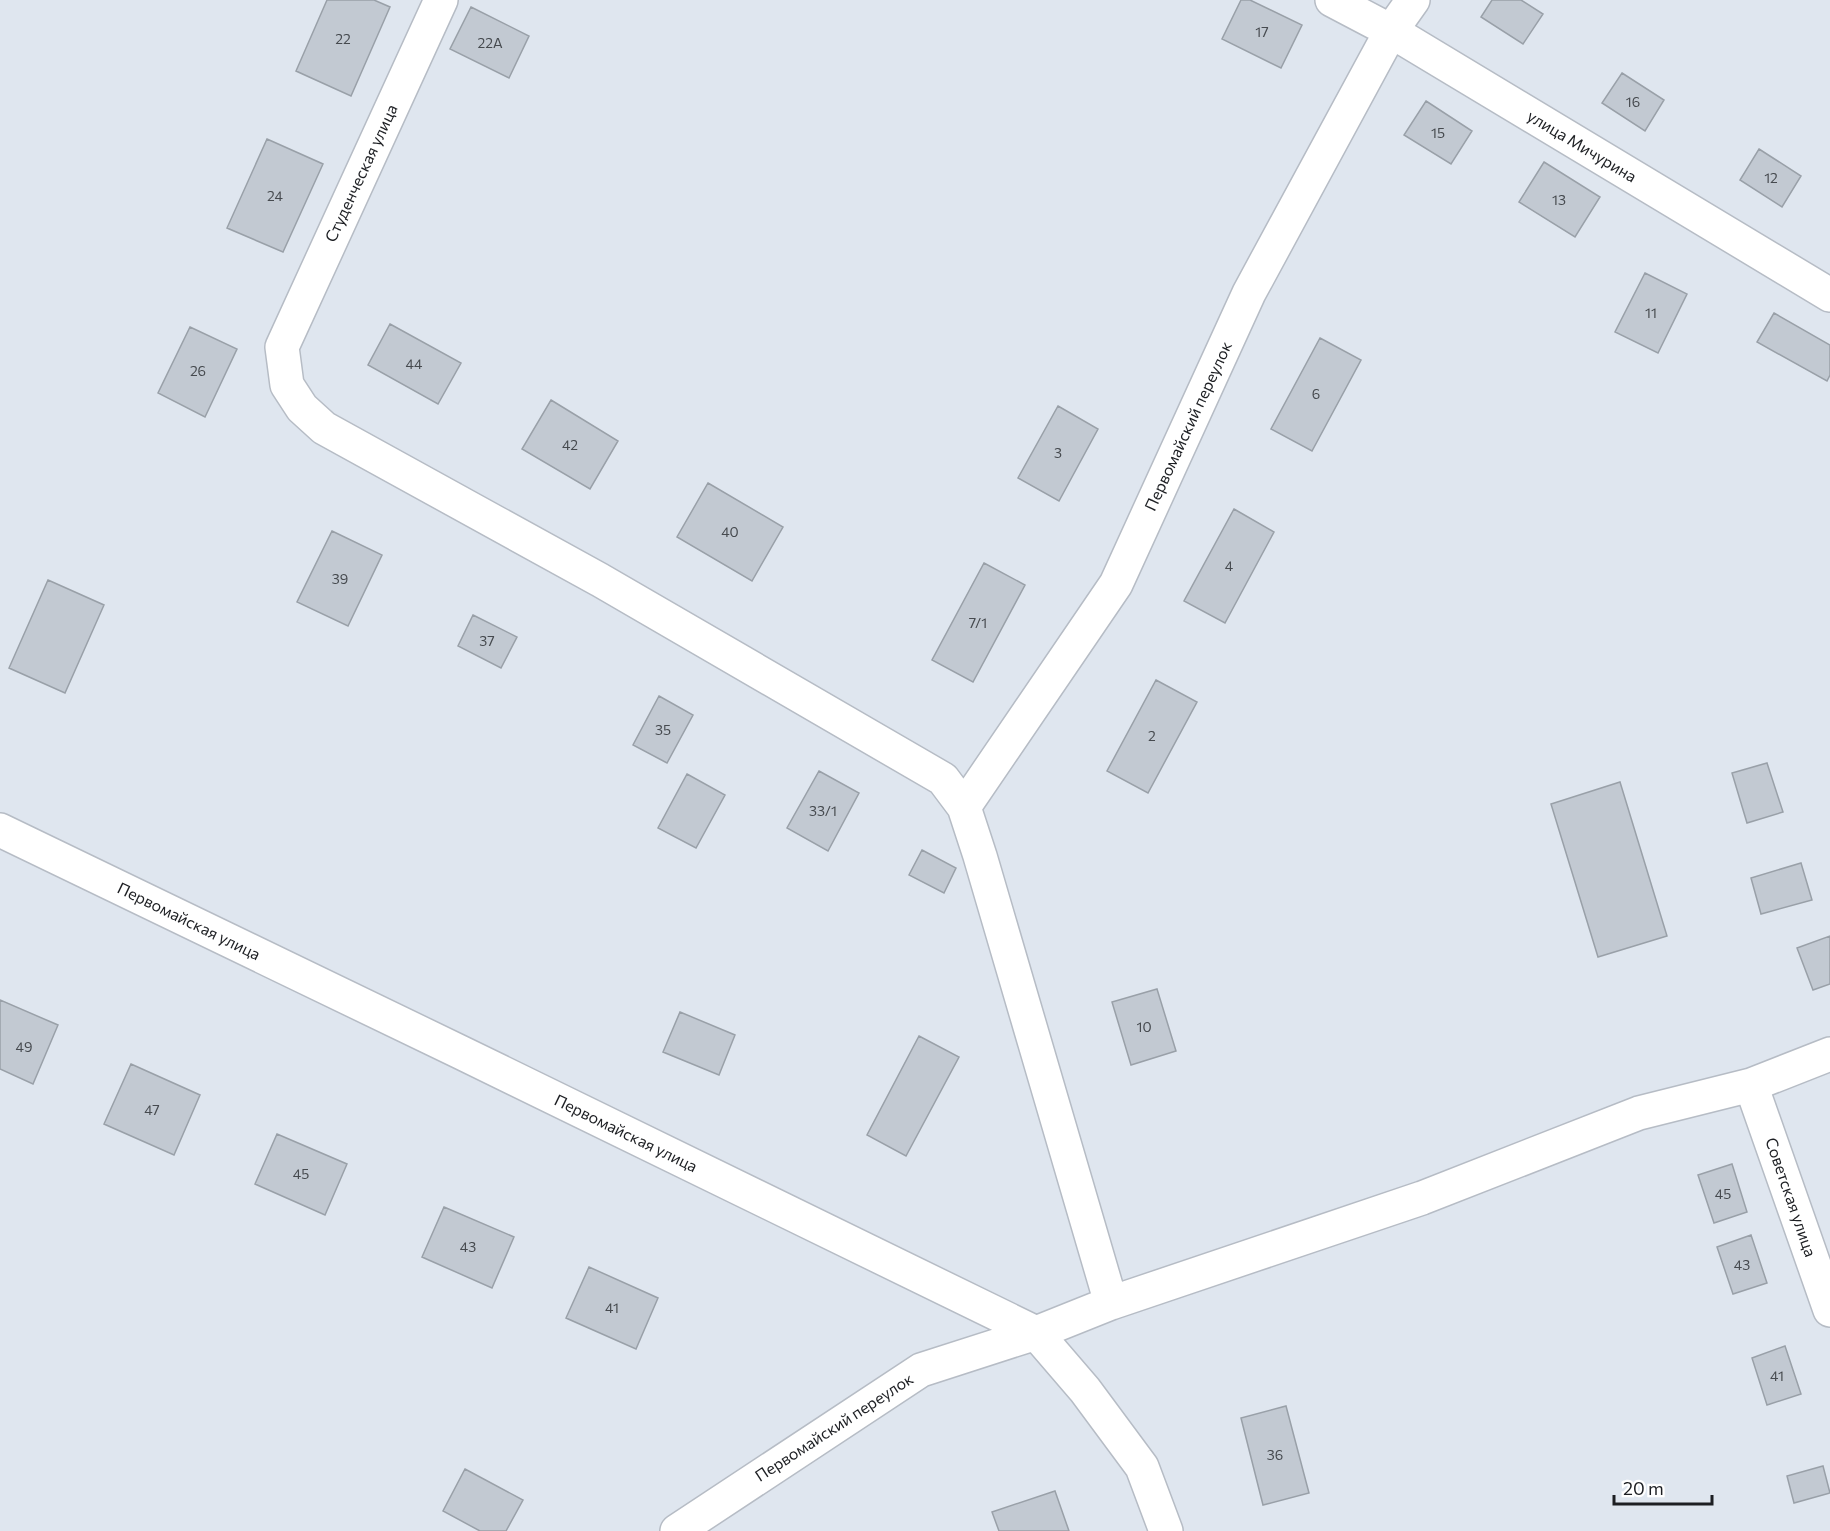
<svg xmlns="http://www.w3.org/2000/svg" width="1830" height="1531" font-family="Commissioner,sans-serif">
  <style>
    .building { fill: #c2c9d2; stroke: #99a0a8; stroke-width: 1.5 }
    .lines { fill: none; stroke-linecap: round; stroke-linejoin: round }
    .street-casing { stroke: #b6bcc5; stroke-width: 36 }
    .street { stroke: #fff; stroke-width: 33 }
    .labels { text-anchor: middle; stroke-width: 6; stroke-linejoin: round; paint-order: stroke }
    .number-label { font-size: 14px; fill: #464a4f }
    .street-label { font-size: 16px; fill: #1d1f23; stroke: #fff }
  </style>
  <rect width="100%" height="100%" fill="#dfe6ef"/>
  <path class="building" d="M327,0H374L390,7L351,96L296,71Z
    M1241,0H1250L1302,25L1281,68L1222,39Z
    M1492,0H1521L1543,14L1523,44L1481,17Z
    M471,7L529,36L509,78L450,49Z
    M1622,73L1664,100L1645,131L1602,103Z
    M1426,101L1472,131L1451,164L1404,135Z
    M267,139L323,164L283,252L227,228Z
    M1759,149L1801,176L1782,207L1740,180Z
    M1544,162L1600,197L1575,237L1519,202Z
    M1645,273L1687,294L1658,353L1615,332Z
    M1774,313L1830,345V375L1827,381L1757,342Z
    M390,324L461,363L438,404L368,365Z
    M190,327L237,349L205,417L158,393Z
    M1320,338L1361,360L1312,451L1271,429Z
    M551,400L618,441L590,489L522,449Z
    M1058,406L1098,429L1059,501L1018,478Z
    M708,483L783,527L752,581L677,537Z
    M1234,509L1274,532L1225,623L1184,601Z
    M332,531L382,555L348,626L297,602Z
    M984,563L1025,585L973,682L932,660Z
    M48,580L104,605L65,693L9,668Z
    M473,615L517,637L501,668L458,646Z
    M1156,680L1197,702L1148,793L1107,771Z
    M659,696L693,715L667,763L633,745Z
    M1767,763L1783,812L1747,823L1732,773Z
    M819,771L859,793L828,851L787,828Z
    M687,774L725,795L696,848L658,828Z
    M1620,782L1667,936L1598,957L1551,804Z
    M922,850L956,868L944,893L909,875Z
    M1801,863L1812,900L1761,914L1751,878Z
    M1830,936V984L1813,990L1797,948Z
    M1157,989L1176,1051L1131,1065L1112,1002Z
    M0,1000L58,1025L33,1084L0,1069Z
    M680,1012L735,1035L719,1075L663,1052Z
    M919,1036L959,1057L906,1156L867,1135Z
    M131,1064L200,1095L174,1155L104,1124Z
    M277,1134L347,1164L325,1215L255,1184Z
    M1732,1164L1747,1212L1714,1223L1698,1175Z
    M444,1207L514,1237L492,1288L422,1257Z
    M1751,1235L1767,1283L1733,1294L1717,1247Z
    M589,1267L658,1298L636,1349L566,1318Z
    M1785,1346L1801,1394L1767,1405L1752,1358Z
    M1286,1406L1309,1493L1263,1505L1241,1418Z
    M1823,1466L1830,1493L1794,1503L1787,1476Z
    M465,1469L523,1500L506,1531H480L443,1511Z
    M1055,1491L1069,1531H999L992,1512Z"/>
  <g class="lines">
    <defs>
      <path id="street" d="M441,0L282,347L287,385L302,408L324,428L600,580L943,779L964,807L980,856L1111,1303
        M1332,0L1391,31L1830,295
        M964,807L1116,584L1249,293L1391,31L1413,0
        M0,830L460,1052L1036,1333L1085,1390L1142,1467L1166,1531
        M1751,1085L1830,1310
        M677,1531L921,1370L1036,1333L1111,1303L1422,1198L1639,1113L1751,1085L1830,1054"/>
    </defs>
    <use href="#street" class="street-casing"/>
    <use href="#street" class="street"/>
  </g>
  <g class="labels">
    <g class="number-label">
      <text x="1262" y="37">17</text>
      <text x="343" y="44">22</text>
      <text x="490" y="48">22А</text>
      <text x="1633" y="107">16</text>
      <text x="1438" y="138">15</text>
      <text x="1771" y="183">12</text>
      <text x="275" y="201">24</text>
      <text x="1559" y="205">13</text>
      <text x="1651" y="318">11</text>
      <text x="414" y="369">44</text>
      <text x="198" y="376">26</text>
      <text x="1316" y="399">6</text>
      <text x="570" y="450">42</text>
      <text x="1058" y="458">3</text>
      <text x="730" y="537">40</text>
      <text x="1229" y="571">4</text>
      <text x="340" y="584">39</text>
      <text x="978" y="628">7/1</text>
      <text x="487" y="646">37</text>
      <text x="663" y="735">35</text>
      <text x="1152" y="741">2</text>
      <text x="823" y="816">33/1</text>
      <text x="1144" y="1032">10</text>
      <text x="24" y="1052">49</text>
      <text x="152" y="1115">47</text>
      <text x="301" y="1179">45</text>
      <text x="1723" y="1199">45</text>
      <text x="468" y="1252">43</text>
      <text x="1742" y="1270">43</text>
      <text x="612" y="1313">41</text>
      <text x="1777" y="1381">41</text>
      <text x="1275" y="1460">36</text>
    </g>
    <g class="street-label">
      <text transform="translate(1582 146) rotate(31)" y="6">улица Мичурина</text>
      <text transform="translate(361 173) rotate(-65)" y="6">Студенческая улица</text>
      <text transform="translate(1188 426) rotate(-65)" y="6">Первомайский переулок</text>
      <text transform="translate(189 921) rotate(26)" y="6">Первомайская улица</text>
      <text transform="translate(626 1133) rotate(26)" y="6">Первомайская улица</text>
      <text transform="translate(1791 1197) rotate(71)" y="6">Советская улица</text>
      <text transform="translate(834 1427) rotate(-33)" y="6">Первомайский переулок</text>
    </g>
  </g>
  <path d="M1614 1495v9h98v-9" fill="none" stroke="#1d1f23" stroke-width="3"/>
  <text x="1623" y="1495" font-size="18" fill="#1d1f23" stroke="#ffffff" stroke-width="4.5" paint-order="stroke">20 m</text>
</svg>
